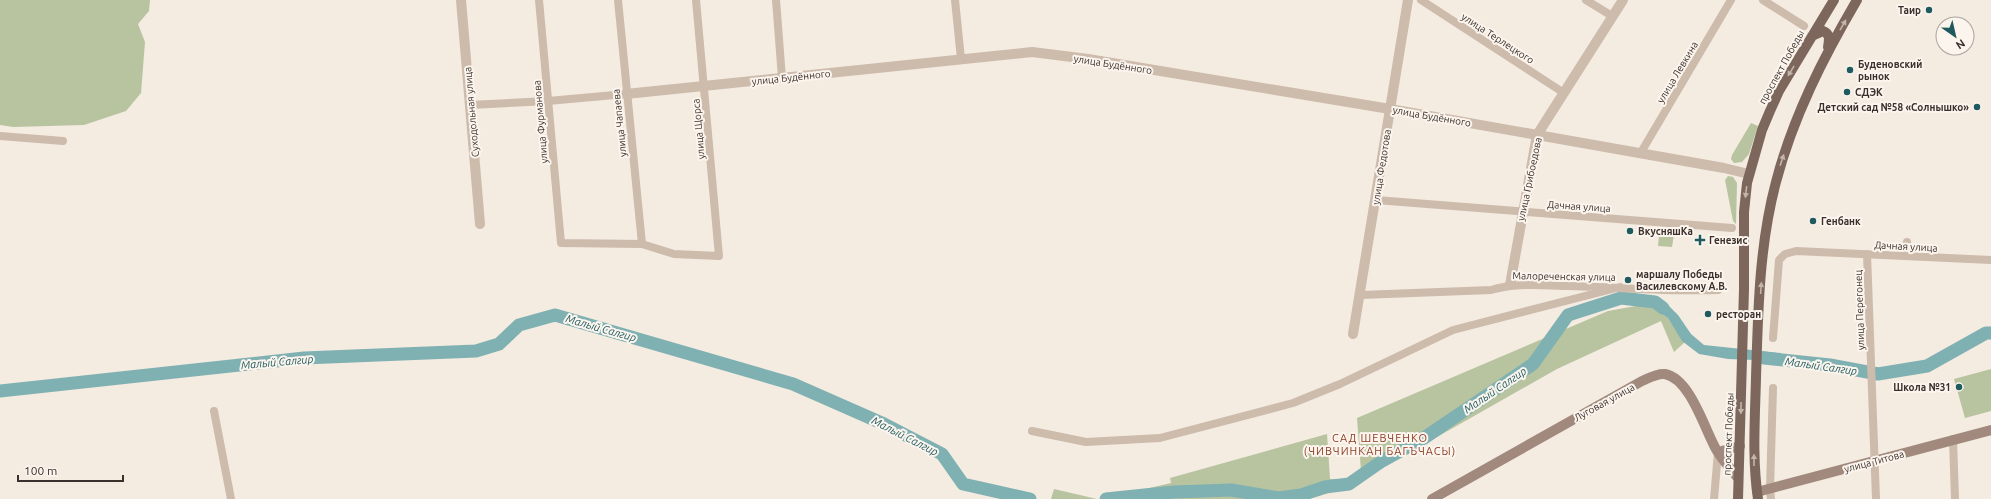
<svg xmlns="http://www.w3.org/2000/svg" width="1991" height="499" font-family="Ubuntu,sans-serif">
  <style>
    .green { fill: #b8c4a0 }
    .water { fill: #7fb0b2 }
    .lines { fill: none; stroke-linecap: round; stroke-linejoin: round }
    .river { stroke: #7fb0b2; stroke-width: 13 }
    .minor { stroke: #cdbbac; stroke-width: 8 }
    .tertiary { stroke: #cdbbac; stroke-width: 10 }
    .secondary { stroke: #a18a7d; stroke-width: 10 }
    .primary { stroke: #7d675c; stroke-width: 10 }
    .oneway { fill: #c2b5ac }
    .poi-dot { fill: #1f5a5e; stroke: #fbf5ee; stroke-width: 1.5 }
    .labels { text-anchor: middle; stroke-width: 4; stroke-linejoin: round; paint-order: stroke }
    .poi-label { font-size: 10px; font-weight: bold; fill: #3b302b; stroke: #fbf5ee; text-anchor: start }
    .street-label { font-size: 10px; fill: #3b302b; stroke: #fbf5ee }
    .water-label { font-size: 11px; font-style: italic; fill: #1f5a5e; stroke: #fbf5ee }
    .neighbourhood-label { font-size: 11px; letter-spacing: 1px; fill: #8c3b22; stroke: #fbf5ee }
  </style>
  <rect width="100%" height="100%" fill="#f4ebe1"/>
  <path class="green" d="M0,0H150L149,11L138,24L145,42L141,93L126,111L84,125L13,127L0,125Z
    M1751,123L1758,126L1749,154L1742,162L1734,163L1731,159L1732,155Z
    M1728,176L1733,177L1737,183L1736,224L1733,221L1725,180Z
    M1664,233L1674,234L1672,247L1658,246L1659,235L1664,236Z
    M1647,304L1668,318L1685,342L1674,352L1661,321L1557,369L1349,487L1309,499H1102L1171,483L1170,478L1327,434L1330,479H1348L1361,471L1357,418L1608,311Z
    M1991,369V411L1965,418L1954,379Z
    M1054,489L1097,499H1051Z"/>
  <path class="water" d="M1650,295L1662,300L1669,306L1678,315L1691,334L1704,345L1781,353V361L1728,359L1699,354L1682,341L1668,318L1647,304Z"/>
  <g class="lines">
    <path class="river" d="M1764,358L1830,365L1878,374L1927,366L1986,333H1991
      M0,391L304,358L476,351L499,344L519,325L555,315L793,384L884,424L942,454L963,484L1030,499
      M1106,499L1174,492L1231,490L1279,498L1301,495L1325,487L1349,484L1382,461L1424,438L1533,364L1568,315L1621,298L1655,302L1663,308"/>
    <path class="minor" d="M539,0L561,243L642,244L674,254L719,256L696,0
      M618,0L642,244
      M776,0L782,78
      M955,0L961,59
      M1421,0L1564,93
      M1586,0L1612,16
      M1763,0L1804,26
      M470,105L548,101L626,94
      M0,136L63,141
      M1640,154L1731,0
      M1376,200L1732,228
      M1867,254L1876,499
      M1907,256V242
      M1361,295L1491,290C1516,283 1541,285 1566,286C1617,287 1668,292 1718,290
      M1773,338L1779,260L1785,254L1796,251L1991,260
      M214,411L231,499
      M1032,431L1086,442L1160,438L1293,403L1340,384L1453,330L1620,287
      M1953,439L1955,499
      M1714,499L1718,452
      M1771,499L1770,489L1773,388"/>
    <path class="tertiary" d="M461,0L480,224
      M626,94L1032,52L1088,59L1390,109L1724,168L1749,174
      M1510,285L1537,135L1623,0
      M1353,334L1408,0"/>
    <path class="secondary" d="M1718,452L1740,446
      M1757,492L1991,430
      M1432,499L1642,381C1649,378 1657,373 1665,374C1691,379 1705,431 1717,451C1723,461 1731,469 1738,478"/>
    <path class="primary" d="M1812,36L1823,31C1831,34 1829,41 1828,47
      M1738,499L1744,289V212L1747,183L1762,130L1770,111L1779,91L1834,0
      M1758,499C1752,459 1755,418 1756,378C1758,313 1759,245 1776,182C1793,117 1823,58 1857,0"/>
  </g>
  <defs><path id="oneway-solid" d="M-6-.8H1V-3.2L6.5 0L1 3.2V.8H-6Z"/></defs>
  <g class="oneway">
    <use href="#oneway-solid" transform="translate(1843 25) rotate(-60)"/>
    <use href="#oneway-solid" transform="translate(1791 71) rotate(121)"/>
    <use href="#oneway-solid" transform="translate(1782 160) rotate(-72)"/>
    <use href="#oneway-solid" transform="translate(1746 192) rotate(97)"/>
    <use href="#oneway-solid" transform="translate(1761 288) rotate(-86)"/>
    <use href="#oneway-solid" transform="translate(1741 408) rotate(91)"/>
    <use href="#oneway-solid" transform="translate(1754 460) rotate(-90)"/>
  </g>
  <g class="poi-dot">
    <circle cx="1929" cy="10" r="4"/>
    <circle cx="1850" cy="70" r="4"/>
    <circle cx="1847" cy="92" r="4"/>
    <circle cx="1977" cy="107" r="4"/>
    <circle cx="1813" cy="221" r="4"/>
    <circle cx="1630" cy="231" r="4"/>
    <path d="M1698 234h4v4h4v4h-4v4h-4v-4h-4v-4h4z"/>
    <circle cx="1628" cy="280" r="4"/>
    <circle cx="1708" cy="314" r="4"/>
    <circle cx="1959" cy="387" r="4"/>
  </g>
  <g class="labels">
    <g class="poi-label">
      <text x="1921" y="14" text-anchor="end">Таир</text>
      <text x="1858" y="68">Буденовский<tspan x="1858" dy="12">рынок</tspan></text>
      <text x="1855" y="96">СДЭК</text>
      <text x="1969" y="111" text-anchor="end">Детский сад №58 «Солнышко»</text>
      <text x="1821" y="225">Генбанк</text>
      <text x="1638" y="235">ВкусняшКа</text>
      <text x="1709" y="244">Генезис</text>
      <text x="1636" y="278">маршалу Победы<tspan x="1636" dy="12">Василевскому А.В.</tspan></text>
      <text x="1716" y="318">ресторан</text>
      <text x="1951" y="391" text-anchor="end">Школа №31</text>
    </g>
    <g class="street-label">
      <text transform="translate(1498 38) rotate(33)" y="4">улица Терлецкого</text>
      <text transform="translate(1113 64) rotate(9)" y="4">улица Будённого</text>
      <text transform="translate(1781 67) rotate(-61)" y="4">проспект Победы</text>
      <text transform="translate(1677 72) rotate(-59)" y="4">улица Левкина</text>
      <text transform="translate(791 77) rotate(-6)" y="4">улица Будённого</text>
      <text transform="translate(471 112) rotate(-95)" y="4">Суходольная улица</text>
      <text transform="translate(1432 116) rotate(10)" y="4">улица Будённого</text>
      <text transform="translate(540 122) rotate(-95)" y="4">улица Фурманова</text>
      <text transform="translate(619 123) rotate(-96)" y="4">улица Чапаева</text>
      <text transform="translate(698 129) rotate(-95)" y="4">улица Щорса</text>
      <text transform="translate(1381 167) rotate(-81)" y="4">улица Федотова</text>
      <text transform="translate(1529 179) rotate(-78)" y="4">улица Грибоедова</text>
      <text transform="translate(1579 206) rotate(4)" y="4">Дачная улица</text>
      <text transform="translate(1906 246) rotate(3)" y="4">Дачная улица</text>
      <text transform="translate(1564 276) rotate(1)" y="4">Малореченская улица</text>
      <text transform="translate(1859 310) rotate(-92)" y="4">улица Перегонец</text>
      <text transform="translate(1604 402) rotate(-29)" y="4">Луговая улица</text>
      <text transform="translate(1728 434) rotate(-88)" y="4">проспект Победы</text>
      <text transform="translate(1874 461) rotate(-15)" y="4">улица Титова</text>
    </g>
    <g class="water-label">
      <text transform="translate(601 328) rotate(16)" y="4">Малый Салгир</text>
      <text transform="translate(277 362) rotate(-5)" y="4">Малый Салгир</text>
      <text transform="translate(1821 366) rotate(8)" y="4">Малый Салгир</text>
      <text transform="translate(1495 390) rotate(-34)" y="4">Малый Салгир</text>
      <text transform="translate(905 436) rotate(27)" y="4">Малый Салгир</text>
    </g>
    <g class="neighbourhood-label">
      <text x="1380" y="442">САД ШЕВЧЕНКО<tspan x="1380" dy="13">(ЧИВЧИНКАН БАГЪЧАСЫ)</tspan></text>
    </g>
  </g>
  <g transform="translate(1955 36) rotate(146)"><circle r="19" fill="#fbf5ee" stroke="#aea6a0"/>
  <path d="M0-3L7 15L0 10L-7 15Z" fill="#1f5a5e"/>
  <text y="-6" font-size="11" font-weight="bold" text-anchor="middle" fill="#3b302b">N</text>
  </g>
  <path d="M18 475v6h105v-6" fill="none" stroke="#3b302b" stroke-width="2"/>
  <text x="24" y="475" font-size="12" fill="#3b302b" stroke="#fbf5ee" stroke-width="3" paint-order="stroke">100 m</text>
</svg>
